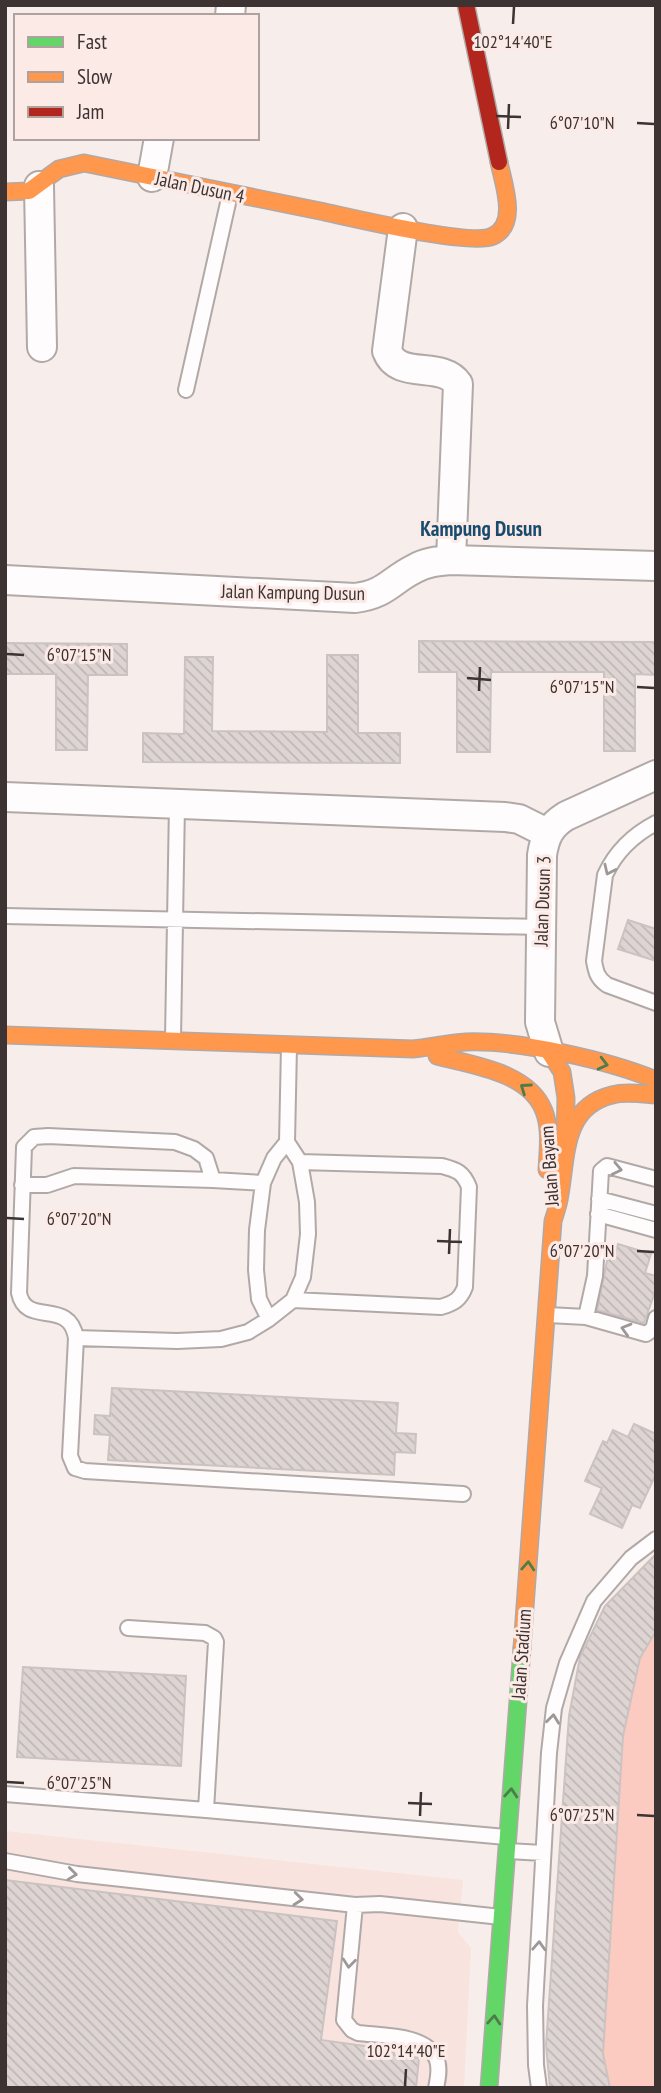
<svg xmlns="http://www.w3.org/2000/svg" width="661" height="2093" font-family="'PT Sans Narrow',sans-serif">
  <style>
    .built { fill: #f8e3de }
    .green { fill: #fbcbc2 }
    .building { fill: url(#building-back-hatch); stroke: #cbc3c1; stroke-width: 2 }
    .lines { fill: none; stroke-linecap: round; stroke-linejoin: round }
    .lane-casing { stroke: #b1a9a7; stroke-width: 18 }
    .street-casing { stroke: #b1a9a7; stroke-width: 32 }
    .fast-casing { stroke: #b1a9a7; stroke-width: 19 }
    .slow-casing { stroke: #b1a9a7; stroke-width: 19 }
    .jam-casing { stroke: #b1a9a7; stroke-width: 19 }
    .lane { stroke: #fefcfc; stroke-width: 14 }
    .street { stroke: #fefcfc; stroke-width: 28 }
    .fast { stroke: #63d668; stroke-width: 16 }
    .slow { stroke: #ff974d; stroke-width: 16 }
    .jam { stroke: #b3261e; stroke-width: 16 }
    .oneway { stroke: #9d9897 }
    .oneway2 { stroke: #4e7c4a }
    .ticks { fill: none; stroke: #3c3332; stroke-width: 2.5 }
    .labels { text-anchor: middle; stroke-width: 6; stroke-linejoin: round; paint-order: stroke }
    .street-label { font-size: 19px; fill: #3c3332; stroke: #fceae6 }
    .neighbourhood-label { font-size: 21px; font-weight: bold; fill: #174c6f; stroke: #fceae6 }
    .ticks-label { font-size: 18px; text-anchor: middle; fill: #3c3332; stroke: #fceae6; stroke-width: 6; stroke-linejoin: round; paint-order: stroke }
  </style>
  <defs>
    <pattern id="building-back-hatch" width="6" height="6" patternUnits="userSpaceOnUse" patternTransform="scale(1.75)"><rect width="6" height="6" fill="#ded5d3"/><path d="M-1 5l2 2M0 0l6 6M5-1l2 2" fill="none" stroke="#bfb7b6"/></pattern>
  </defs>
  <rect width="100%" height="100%" fill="#f7eeeb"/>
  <path class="built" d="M5,1831L463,1880L458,1932L471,1948L464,2088H5Z"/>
  <path class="green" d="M656,1558V2088H550L546,2045L569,1716L581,1655L605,1606L643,1566Z"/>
  <path class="building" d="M419,641L656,642V675L635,674V751H604V672H491L490,752H457V672H419Z
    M5,643L127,644V675H88L87,750H56V674H5Z
    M327,655H358V733H400V763L143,762V733L184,734L185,657H213L212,731L327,732Z
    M628,920L656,929V961L618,949Z
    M618,1244L651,1254L645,1273L656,1276V1289L644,1323L597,1310L608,1256L614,1257Z
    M112,1388L398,1403L396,1433L416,1434L415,1453L395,1452L394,1475L108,1460L110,1435L94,1434L95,1415L110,1416Z
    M634,1424L656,1434V1474L640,1508L632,1505L622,1528L590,1514L602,1488L585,1481L603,1441L607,1443L613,1430L628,1437Z
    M656,1554V1631L640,1658L623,1736L603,2054L610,2088H550L546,2045L569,1716L580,1657L605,1606Z
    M23,1667L186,1676L181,1766L17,1757Z
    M5,1880L337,1921L321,2040L394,2050V2055L419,2058L416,2088H5Z"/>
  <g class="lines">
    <defs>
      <path id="lane" d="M186,390L230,194
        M656,823C633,835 616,851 605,875L594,961C596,972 597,978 607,985L656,1003
        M5,916L540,927
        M173,1039L177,804
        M263,1183L213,1180L206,1158L194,1149L175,1142L48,1136L34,1137L24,1147L19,1293C26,1328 69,1297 76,1338L70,1456L75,1468L85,1471L463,1494
        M22,1185H47L74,1176L213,1180
        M599,1199L656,1214
        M598,1214L656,1230
        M293,1300L441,1307C454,1303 460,1300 465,1287L469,1187C463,1172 457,1170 442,1166L300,1162
        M548,1315L586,1317L646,1334L653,1329L656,1318
        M586,1317L595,1276L601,1171L607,1166L656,1179
        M269,1319L259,1299L256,1270L257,1230L263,1183L274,1158L287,1142L289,1046
        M76,1338L177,1341L221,1339L248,1332L269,1319L293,1300L303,1277L308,1234L307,1202L300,1162L287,1142
        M128,1628L205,1633L214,1638L216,1642L206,1810
        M5,1794L206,1810L506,1837
        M507,1851L543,1853
        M5,1861L77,1874L355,1905L380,1904L501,1917
        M355,1905L344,2020L352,2030L358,2033C382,2036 427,2034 437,2060C440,2069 438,2079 436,2088
        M539,2088L536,2065L535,2006L549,1753L554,1708L567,1663L594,1601L631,1558L656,1539"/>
      <path id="street" d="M230,16L231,5
        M152,177L159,138
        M39,186L42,347
        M403,228L387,351C398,381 442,360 458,384L451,560
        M5,580L355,598C386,594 390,581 414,569C426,562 438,561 451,560L656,566
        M5,797L505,817L519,819L547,833
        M549,1052L540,1022L542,855C545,836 550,826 566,816L656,775"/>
      <path id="fast" d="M489,2088L522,1648"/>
      <path id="slow" d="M5,192L29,191L59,169L84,163C163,179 241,195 320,211C349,217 472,247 493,236C519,224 503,183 499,162
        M5,1035L413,1049C431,1047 449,1043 466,1042C519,1040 607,1060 656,1080
        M549,1052L562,1072L566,1098L565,1144
        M437,1056C472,1065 529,1072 544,1111C551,1129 548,1151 547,1170
        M522,1648L553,1221C556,1212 559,1203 560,1194C567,1155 563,1107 612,1095C626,1091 642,1094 656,1095"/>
      <path id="jam" d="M466,5L499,162"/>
    </defs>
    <use href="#lane" class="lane-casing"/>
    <use href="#street" class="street-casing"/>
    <use href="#fast" class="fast-casing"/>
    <use href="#slow" class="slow-casing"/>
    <use href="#jam" class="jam-casing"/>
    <use href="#lane" class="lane"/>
    <use href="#street" class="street"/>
    <use href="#fast" class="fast"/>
    <use href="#slow" class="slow"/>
    <use href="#jam" class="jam"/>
  </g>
  <defs><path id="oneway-chevron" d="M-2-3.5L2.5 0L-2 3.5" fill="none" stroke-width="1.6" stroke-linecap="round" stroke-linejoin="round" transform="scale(1.75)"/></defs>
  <g class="oneway">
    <use href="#oneway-chevron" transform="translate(609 870) rotate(115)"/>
    <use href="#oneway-chevron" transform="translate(617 1169) rotate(12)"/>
    <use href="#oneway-chevron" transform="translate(626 1329) rotate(-164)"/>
    <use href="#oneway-chevron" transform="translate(553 1719) rotate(-83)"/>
    <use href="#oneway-chevron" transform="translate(72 1874) rotate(7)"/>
    <use href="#oneway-chevron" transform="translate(298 1899) rotate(6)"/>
    <use href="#oneway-chevron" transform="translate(539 1946) rotate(-87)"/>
    <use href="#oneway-chevron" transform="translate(349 1963) rotate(96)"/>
  </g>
  <g class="oneway2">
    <use href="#oneway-chevron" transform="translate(603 1064) rotate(14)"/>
    <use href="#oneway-chevron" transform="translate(525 1088) rotate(-145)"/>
    <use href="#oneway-chevron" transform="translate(528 1566) rotate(-86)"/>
    <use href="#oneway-chevron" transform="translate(511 1793) rotate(-86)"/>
    <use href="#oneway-chevron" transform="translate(494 2020) rotate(-86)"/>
  </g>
  <path class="ticks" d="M513,24L514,7M496,116L521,117M637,123L654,124M508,129L509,104M7,654L24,655M467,678L491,680M637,687L654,688M479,691L480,667M7,1218L24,1219M437,1241L462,1242M637,1251L654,1252M449,1254L450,1229M7,1782L24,1783M408,1803L432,1804M637,1815L654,1816M420,1816L421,1792M405,2086L406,2069"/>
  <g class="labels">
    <g class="street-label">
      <text transform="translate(200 187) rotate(12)" y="7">Jalan Dusun 4</text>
      <text transform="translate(293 592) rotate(1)" y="7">Jalan Kampung Dusun</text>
      <text transform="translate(542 901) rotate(-88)" y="7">Jalan Dusun 3</text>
      <text transform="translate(549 1166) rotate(-94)" y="7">Jalan Bayam</text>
      <text transform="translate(521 1654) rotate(-86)" y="7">Jalan Stadium</text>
    </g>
    <g class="neighbourhood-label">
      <text x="481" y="536">Kampung Dusun</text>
    </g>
  </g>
  <g class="ticks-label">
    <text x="513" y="48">102°14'40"E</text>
    <text x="582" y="129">6°07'10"N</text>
    <text x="79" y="661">6°07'15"N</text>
    <text x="582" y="693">6°07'15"N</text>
    <text x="79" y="1225">6°07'20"N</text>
    <text x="582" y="1257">6°07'20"N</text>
    <text x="79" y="1789">6°07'25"N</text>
    <text x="582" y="1821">6°07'25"N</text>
    <text x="406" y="2057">102°14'40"E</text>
  </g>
  <rect width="661" height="2093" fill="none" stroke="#3c3332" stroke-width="14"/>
  <rect x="14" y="14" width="245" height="126" fill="#fceae6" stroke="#afa19e" stroke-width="2"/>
  <rect x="28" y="37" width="35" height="10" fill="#63d668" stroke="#afa19e" stroke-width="2"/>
  <text x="77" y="49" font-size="21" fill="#3c3332">Fast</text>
  <rect x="28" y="72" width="35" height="10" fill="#ff974d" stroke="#afa19e" stroke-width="2"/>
  <text x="77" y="84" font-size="21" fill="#3c3332">Slow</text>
  <rect x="28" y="107" width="35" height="10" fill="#b3261e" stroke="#afa19e" stroke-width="2"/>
  <text x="77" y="119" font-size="21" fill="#3c3332">Jam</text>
</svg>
